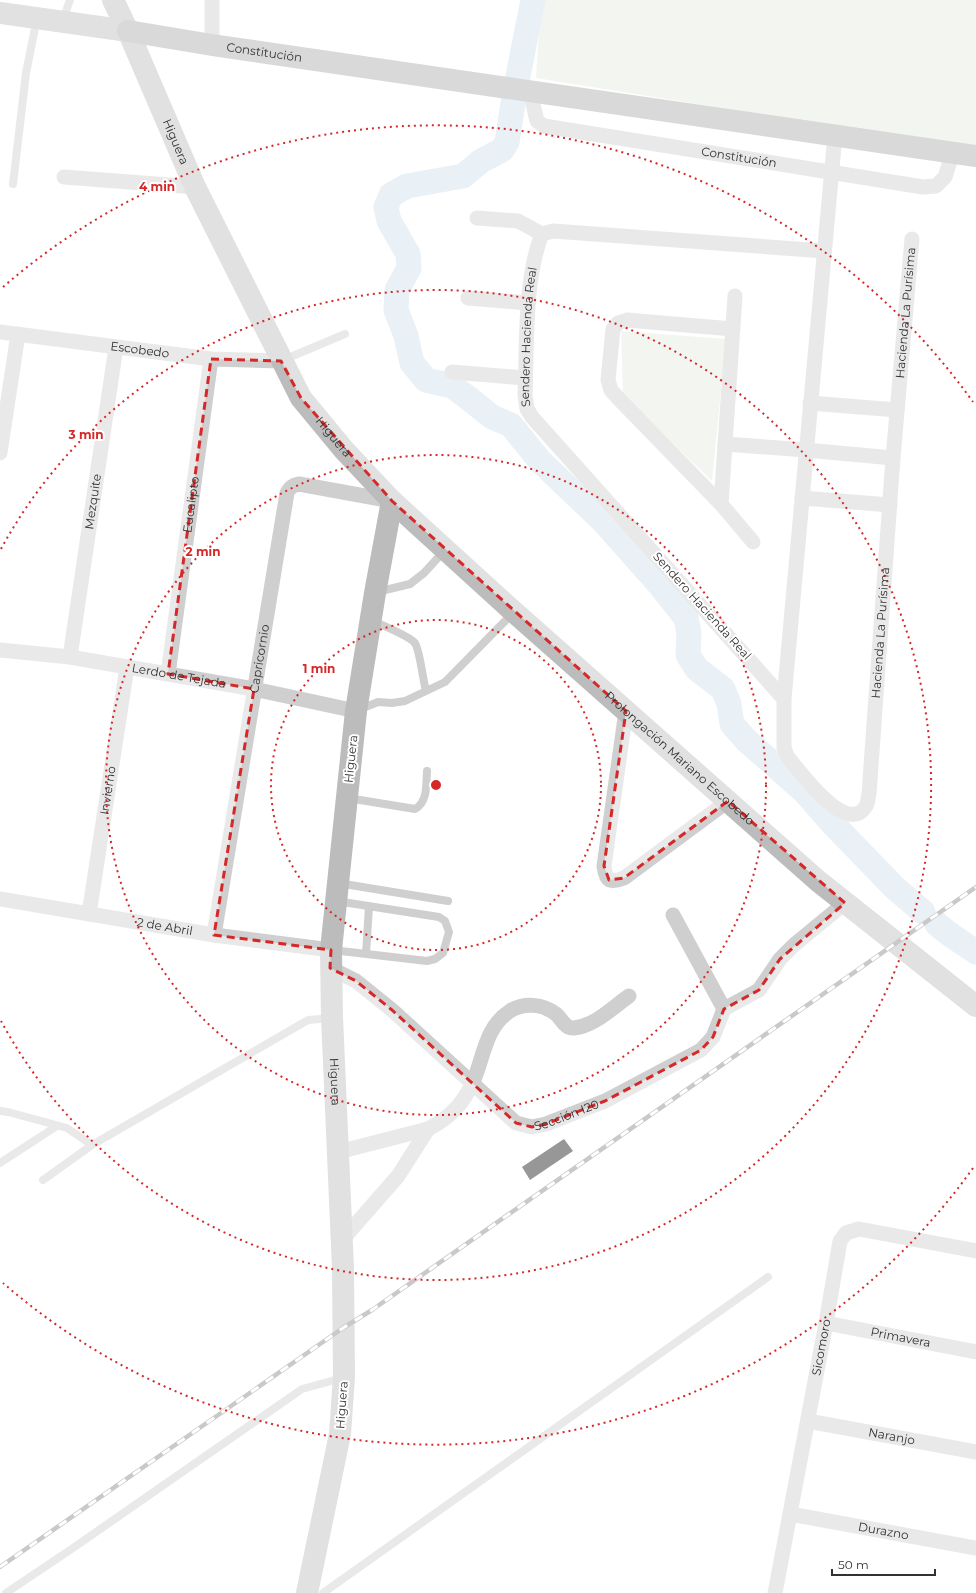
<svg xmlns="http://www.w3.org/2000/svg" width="976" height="1593" font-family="Montserrat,sans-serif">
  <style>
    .green { fill: #e4eade }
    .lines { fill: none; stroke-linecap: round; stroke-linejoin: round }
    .river { stroke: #cfdeeb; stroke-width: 25 }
    .building { fill: #191919 }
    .lane { stroke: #cfcfcf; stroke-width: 8 }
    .street { stroke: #cfcfcf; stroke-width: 15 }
    .secondary { stroke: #bcbcbc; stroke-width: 22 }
    .primary { stroke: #aaa; stroke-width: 22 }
    .rail-casing { stroke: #878787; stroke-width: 4.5 }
    .rail { stroke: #fff; stroke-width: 3; stroke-dasharray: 9; stroke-linecap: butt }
    .marked { fill: none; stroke: #d62828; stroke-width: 3; stroke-dasharray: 8 5; stroke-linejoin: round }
    .ring { fill: none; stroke: #d62828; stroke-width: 2; stroke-dasharray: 2 4 }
    .labels { text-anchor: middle; stroke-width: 4; stroke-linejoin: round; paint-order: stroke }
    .street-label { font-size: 12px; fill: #323232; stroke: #fff }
    .centre { fill: #d62828; stroke: #fff; stroke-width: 2 }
    .ring-label { font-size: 12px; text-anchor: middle; font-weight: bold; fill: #d62828; stroke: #fff; stroke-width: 4; stroke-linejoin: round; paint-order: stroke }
  </style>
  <rect width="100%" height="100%" fill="#fff"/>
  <path class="green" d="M541,0H976V147L809,122L536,78Z
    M621,331L726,339L712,481L623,396Z"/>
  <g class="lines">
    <path class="river" d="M517,81L533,0
      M514,97L507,142L502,150L481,161L463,176L407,186L391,195L386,207L389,221L408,254L409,268L397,290L396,310L406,336L412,363L426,380L452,386L467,397L492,417L511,425L540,461L602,520L659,584L686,618L689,633L688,655L697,669L723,689L729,704L732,724L746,740L805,792L831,822L895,888L923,912
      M937,924C949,935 963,943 976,952"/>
  </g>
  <path class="building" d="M564,1139L573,1151L530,1180L522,1167Z"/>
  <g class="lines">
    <path class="lane" d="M66,20V11L70,0
      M13,184L26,73L37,18
      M283,360L345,334
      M377,592L410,584L424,573L445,550
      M371,620C381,625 408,635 415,643C420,651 423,681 426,691
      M358,710L378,702L392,703L405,701L445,682L514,612
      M348,798L415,809C428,802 426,784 427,771
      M338,883L448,901
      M332,950L427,961L435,959L443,953L449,932L445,921L439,917L336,901
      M366,954L369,906
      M0,1111L8,1112L67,1128L92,1145
      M0,1163L57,1126
      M43,1180L92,1145L308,1020L331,1018
      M6,1593L73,1548L302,1389L342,1378
      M323,1593L768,1277"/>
    <g class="street">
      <path d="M212,45V0"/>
      <path id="s1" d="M530,91L537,121L544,126L923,187L936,186L945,177L953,152"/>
      <path id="s2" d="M835,135L784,699V747L787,756C798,769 847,838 866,806C868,803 868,797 869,794L893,458L912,239"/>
      <path d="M64,177L195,187"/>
      <path d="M477,218L518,221L542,234"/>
      <path d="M468,298L528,303"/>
      <path d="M733,329L627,320L618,323L613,329L608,380L611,390L618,398L721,504L753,542"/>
      <path id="s3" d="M0,332L211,359L281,361"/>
      <path d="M452,372L525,378"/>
      <path d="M810,403L897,410"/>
      <path d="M725,444L806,450L893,458"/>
      <path d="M0,453L18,334"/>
      <path d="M802,498L890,505"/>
      <path d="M721,504L735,296"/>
      <path id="s4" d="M0,650L70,657L254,689L356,711"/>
      <path id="s5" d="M70,657L116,347"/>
      <path id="s6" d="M168,674L211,359"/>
      <path id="s7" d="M784,699L532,417L527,409L525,395C527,346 524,279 542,234L553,231L824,251"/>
      <path d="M626,711L604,866C606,882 610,883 624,878L728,801"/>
      <path id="s8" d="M0,899L214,935L331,950"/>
      <path id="s9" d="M89,914L127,667"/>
      <path d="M673,915L724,1009"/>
      <path id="s10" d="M214,935L287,493C290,487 293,485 299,484L392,501"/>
      <path id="s11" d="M330,968L356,981L392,1010L516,1123L532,1127L546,1124L605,1101L701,1050L713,1037L724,1009L759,990L780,959L794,945L845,903"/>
      <path d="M338,1152L428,1129C448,1119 464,1103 473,1082C484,1057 485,1027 510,1011C524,1002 543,1004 556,1014C562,1019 565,1029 574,1028C595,1026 613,1007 629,996"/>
      <path d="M342,1240L398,1176L428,1129"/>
      <path id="s12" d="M826,1323L976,1352"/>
      <path id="s13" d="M808,1421L976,1452"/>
      <path id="s14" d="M790,1514L976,1548"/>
      <path id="s15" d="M775,1593L826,1323L840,1241L846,1233L859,1229L976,1251"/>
    </g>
    <g class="secondary">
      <path id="s16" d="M113,0L128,31L195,187L301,398L344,450L392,501L375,593L356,711L331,950L332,1017L343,1269L344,1377L340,1434L307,1593"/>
      <path d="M0,13L128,31"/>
      <path id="s17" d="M392,501L514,612L818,881L976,1006"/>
    </g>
    <path class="primary" id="s18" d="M128,31L212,45L976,156"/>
    <defs>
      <path id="rail" d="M0,1567L343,1328L372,1310L976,887"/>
    </defs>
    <use href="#rail" class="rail-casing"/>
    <use href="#rail" class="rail"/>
  </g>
  <path d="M0 0H976V1593H0ZM211,359L281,361L301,398L392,501L626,711L604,866L609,880L624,878L728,801L845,903L780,959L759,990L724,1009L713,1037L701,1050L605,1101L546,1124L532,1127L516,1123L392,1010L356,981L330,968L331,950L214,935L254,689L168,674Z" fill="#fff" fill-opacity=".55" fill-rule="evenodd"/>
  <path class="marked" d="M211,359L281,361L301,398L392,501L626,711L604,866L609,880L624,878L728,801L845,903L780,959L759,990L724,1009L713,1037L701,1050L605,1101L546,1124L532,1127L516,1123L392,1010L356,981L330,968L331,950L214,935L254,689L168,674Z"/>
  <g class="ring">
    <circle cx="436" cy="785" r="165"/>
    <circle cx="436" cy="785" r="330"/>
    <path d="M1 549A495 495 0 1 1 1 1021"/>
    <path d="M973 1168A660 660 0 0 1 3 1283M3 287A660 660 0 0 1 973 402"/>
  </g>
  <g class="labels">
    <g class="street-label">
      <text dy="4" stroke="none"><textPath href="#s18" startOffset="138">Constitución</textPath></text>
      <text dy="4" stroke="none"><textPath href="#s16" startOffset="155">Higuera</textPath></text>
      <text dy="4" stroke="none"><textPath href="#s1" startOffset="237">Constitución</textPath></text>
      <text dy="4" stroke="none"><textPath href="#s2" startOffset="1225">Hacienda La Purísima</textPath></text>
      <text dy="4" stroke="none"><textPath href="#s7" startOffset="460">Sendero Hacienda Real</textPath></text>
      <text dy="4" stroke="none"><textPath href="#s3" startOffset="141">Escobedo</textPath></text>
      <text dy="4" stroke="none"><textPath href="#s16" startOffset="491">Higuera</textPath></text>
      <text dy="4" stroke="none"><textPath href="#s5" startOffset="157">Mezquite</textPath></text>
      <text dy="4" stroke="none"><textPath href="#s6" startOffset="171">Eucalipto</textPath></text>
      <text transform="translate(702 606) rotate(48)" y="4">Sendero Hacienda Real</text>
      <text dy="4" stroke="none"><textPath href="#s2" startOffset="904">Hacienda La Purísima</textPath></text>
      <text dy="4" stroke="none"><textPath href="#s10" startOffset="280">Capricornio</textPath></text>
      <text dy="4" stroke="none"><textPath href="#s4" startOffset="181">Lerdo de Tejada</textPath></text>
      <text dy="4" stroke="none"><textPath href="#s17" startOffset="386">Prolongación Mariano Escobedo</textPath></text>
      <text transform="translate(351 759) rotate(-84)" y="4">Higuera</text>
      <text dy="4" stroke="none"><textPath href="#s9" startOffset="125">Invierno</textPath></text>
      <text dy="4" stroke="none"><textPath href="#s8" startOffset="167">2 de Abril</textPath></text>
      <text dy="4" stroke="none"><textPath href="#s16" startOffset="1163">Higuera</textPath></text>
      <text dy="4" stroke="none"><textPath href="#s11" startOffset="296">Sección I20</textPath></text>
      <text dy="4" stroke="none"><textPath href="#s12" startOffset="76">Primavera</textPath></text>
      <text dy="4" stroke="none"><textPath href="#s15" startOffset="250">Sicomoro</textPath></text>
      <text transform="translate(342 1405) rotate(-86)" y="4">Higuera</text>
      <text dy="4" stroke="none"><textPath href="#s13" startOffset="85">Naranjo</textPath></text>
      <text dy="4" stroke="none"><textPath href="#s14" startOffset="95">Durazno</textPath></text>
    </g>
  </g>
  <circle cx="436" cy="785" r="6" class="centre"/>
  <g class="ring-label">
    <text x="157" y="191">4 min</text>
    <text x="86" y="439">3 min</text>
    <text x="203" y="556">2 min</text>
    <text x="319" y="673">1 min</text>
  </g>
  <path d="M832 1569v6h103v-6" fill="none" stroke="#323232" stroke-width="2"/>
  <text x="838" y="1569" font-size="12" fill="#323232" stroke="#ffffff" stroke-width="3" paint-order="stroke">50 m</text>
</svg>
